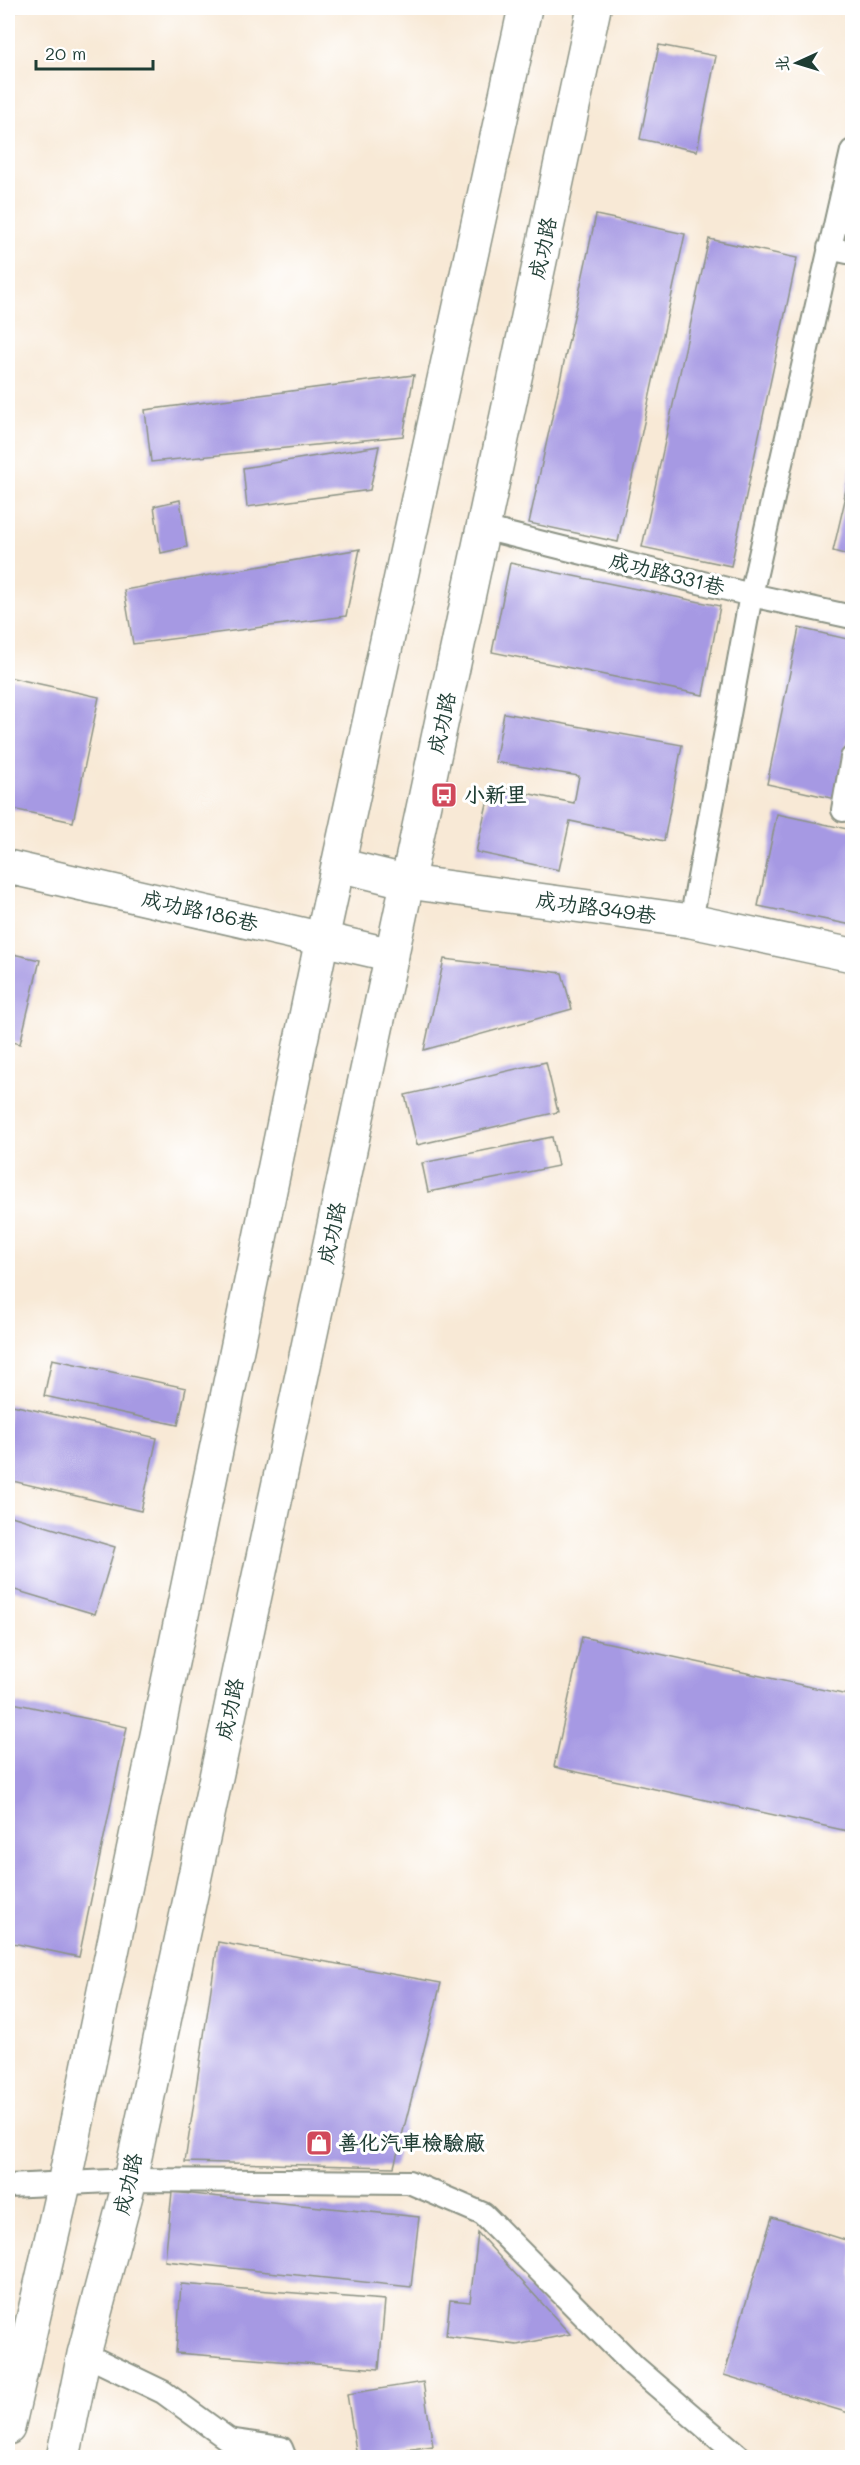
<svg xmlns="http://www.w3.org/2000/svg" width="860" height="2465" font-family="Mali,'LXGW WenKai TC',sans-serif">
  <style>
    .building { fill: #a699e3 }
    .lines { fill: none; stroke-linecap: round; stroke-linejoin: round }
    .service-casing { stroke: #8c9385; stroke-width: 26 }
    .minor-casing { stroke: #8c9385; stroke-width: 36 }
    .secondary-casing { stroke: #8c9385; stroke-width: 36 }
    .service { stroke: #fff; stroke-width: 22 }
    .minor { stroke: #fff; stroke-width: 33 }
    .secondary { stroke: #fff; stroke-width: 33 }
    .labels { text-anchor: middle; stroke-width: 6; stroke-linejoin: round; paint-order: stroke }
    .street-label { font-size: 21px; fill: #1f3d34; stroke: #fff }
    .poi-label { font-size: 21px; font-weight: bold; fill: #1f3d34; stroke: #fff; text-anchor: start }
  </style>
  <rect width="100%" height="100%" fill="#fff"/>
  <filter id="ink" filterUnits="userSpaceOnUse"><feTurbulence type="fractalNoise" baseFrequency=".0167" numOctaves="2"/><feDisplacementMap in="SourceGraphic" scale="12" xChannelSelector="R" yChannelSelector="G"/><feConvolveMatrix kernelMatrix="1 2 1 2 8 2 1 2 1" color-interpolation-filters="sRGB"/></filter>
  <filter id="wash" filterUnits="userSpaceOnUse"><feTurbulence type="fractalNoise" baseFrequency=".008" numOctaves="4" result="noise"/><feDisplacementMap in="SourceGraphic" scale="24" xChannelSelector="R" yChannelSelector="G"/><feGaussianBlur stdDeviation="1.35" result="paint"/><feColorMatrix in="noise" values="0 0 0 0 0 0 0 0 0 0 0 0 0 0 0 0 0 1.4 0 .05"/><feComposite in="paint" operator="in"/></filter>
  <g filter="url(#wash)">
    <rect width="100%" height="100%" fill="#f8e9d6"/>
    <g id="blocks">
      <path class="building" d="M8,8H25V9L8,12Z
        M659,45L716,56L697,151L640,139Z
        M596,215L685,234L618,542L529,523Z
        M709,239L797,258L731,566L642,547Z
        M414,375L403,436L151,462L145,410Z
        M379,446L370,490L247,507L243,468Z
        M852,464V500L844,498Z
        M180,500L187,547L161,553L154,506Z
        M845,500L852,502V556L833,551Z
        M360,549L346,616L133,644L124,590Z
        M510,563L720,606L703,695L492,652Z
        M799,628L852,640V721L836,799L767,784Z
        M8,677L99,697L73,822L8,808Z
        M504,713L682,745L664,841L570,821L559,870L476,852L491,786L574,803L579,776L495,762Z
        M777,814L852,830V925L758,906Z
        M8,953L40,960L20,1044L8,1041Z
        M444,959L562,973L572,1009L424,1050Z
        M546,1062L558,1112L417,1145L405,1095Z
        M552,1137L558,1166L428,1192L422,1163Z
        M52,1359L186,1388L178,1425L44,1396Z
        M8,1404L157,1438L141,1511L8,1480Z
        M8,1515L115,1547L95,1614L8,1588Z
        M582,1637L852,1696V1832L554,1767Z
        M8,1702L127,1727L79,1957L8,1942Z
        M218,1942L441,1983L394,2167L185,2162Z
        M172,2192L419,2217L411,2287L165,2261Z
        M772,2217L852,2242V2414L724,2375Z
        M478,2233L570,2334L517,2345L446,2336L450,2300L470,2302Z
        M181,2284L385,2300L379,2369L176,2353Z
        M423,2382L433,2446L357,2457L347,2394Z"/>
    </g>
  </g>
  <g filter="url(#ink)">
    <use href="#blocks" fill-opacity="0" stroke="#8c9385" stroke-width="1.5"/>
    <g class="lines">
      <defs>
        <path id="service" d="M829,248L852,253
          M483,528L751,595L852,617
          M843,810L852,758
          M691,921L751,595L852,151
          M8,2186L130,2180L409,2182L483,2214L634,2366L741,2458
          M84,2354L163,2392L229,2440L281,2448L285,2458"/>
        <path id="minor" d="M339,865L408,882L691,921L852,955
          M8,867L392,955"/>
        <path id="secondary" d="M8,2428L64,2184L322,939L525,8
          M63,2458L84,2354L130,2180L594,8"/>
      </defs>
      <use href="#service" class="service-casing"/>
      <use href="#minor" class="minor-casing"/>
      <use href="#secondary" class="secondary-casing"/>
      <use href="#service" class="service"/>
      <use href="#minor" class="minor"/>
      <use href="#secondary" class="secondary"/>
    </g>
  </g>
  <defs>
    <symbol id="bus-square" viewBox="-11 -11 22 22"><rect x="-9" y="-9" width="18" height="18" rx="4" fill="#d1495b" stroke="#fff"/><path d="M-5-6H5V4H4V6H2V4H-2V6H-4V4H-5ZM-3.5-4V0h7V-4ZM-3.5 1.2v1.5H-2V1.2ZM2 1.2v1.5H3.5V1.2Z" fill="#fff"/></symbol>
    <symbol id="shop-square" viewBox="-11 -11 22 22"><rect x="-9" y="-9" width="18" height="18" rx="4" fill="#d1495b" stroke="#fff"/><path d="M-5-2.5h2.3a2.7 3.5 0 0 1 5.4 0H5L5.5 6h-11ZM-1.5-2.5h3a1.5 2.3 0 0 0-3 0Z" fill="#fff"/></symbol>
  </defs>
  <g fill-rule="evenodd">
    <use href="#bus-square" x="429" y="780" width="30" height="30"/>
    <use href="#shop-square" x="304" y="2128" width="30" height="30"/>
  </g>
  <g class="labels">
    <g class="street-label">
      <text transform="translate(543 248) rotate(-78)" y="7">成功路</text>
      <text transform="translate(667 574) rotate(14)" y="7">成功路331巷</text>
      <text transform="translate(442 723) rotate(-78)" y="7">成功路</text>
      <text transform="translate(596 908) rotate(8)" y="7">成功路349巷</text>
      <text transform="translate(200 911) rotate(13)" y="7">成功路186巷</text>
      <text transform="translate(332 1233) rotate(-78)" y="7">成功路</text>
      <text transform="translate(230 1709) rotate(-78)" y="7">成功路</text>
      <text transform="translate(128 2184) rotate(-77)" y="7">成功路</text>
    </g>
    <g class="poi-label">
      <text x="464" y="802">小新里</text>
      <text x="338" y="2150">善化汽車檢驗廠</text>
    </g>
  </g>
  <rect width="860" height="2465" fill="none" stroke="#fff" stroke-width="30"/>
  <g transform="translate(797 63) rotate(266)" stroke="#ffffff" stroke-width="4.5" paint-order="stroke">
  <path d="M0-4.5L10 22L0 15L-10 22Z" fill="#1f3d34"/>
  <text y="-9" font-size="16" font-weight="bold" text-anchor="middle" fill="#1f3d34">北</text>
  </g>
  <path d="M36 60v9h117v-9" fill="none" stroke="#1f3d34" stroke-width="3"/>
  <text x="45" y="60" font-size="18" fill="#1f3d34" stroke="#ffffff" stroke-width="4.5" paint-order="stroke">20 m</text>
</svg>
